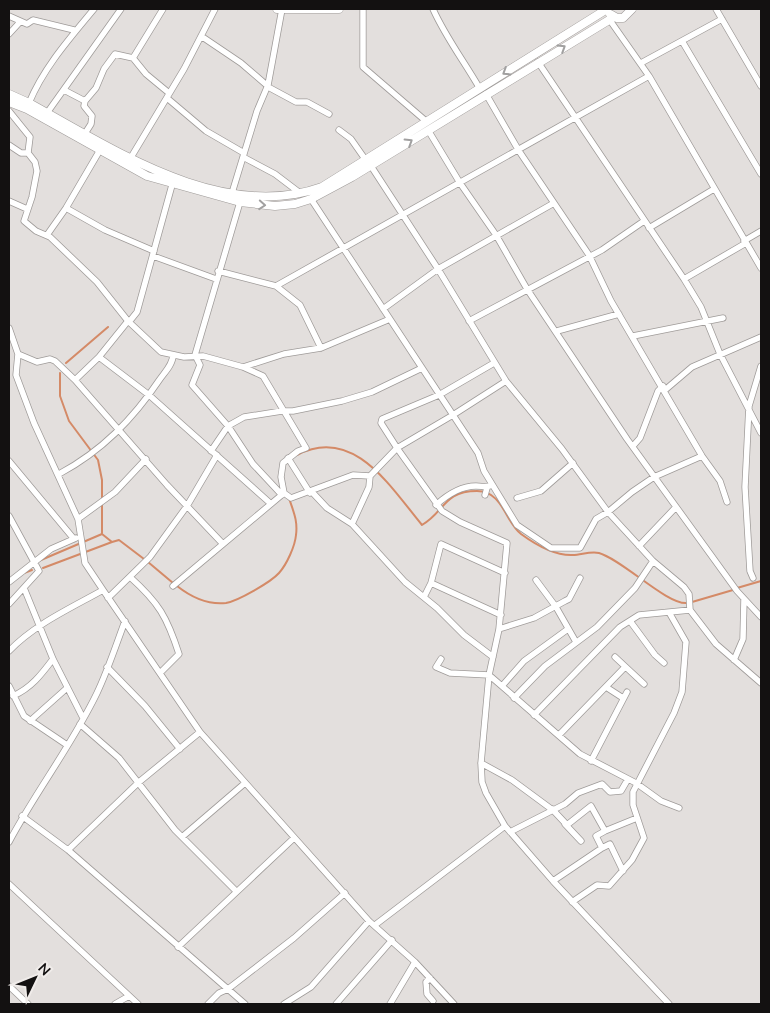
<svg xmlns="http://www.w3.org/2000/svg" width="770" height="1013" font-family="Mulish,sans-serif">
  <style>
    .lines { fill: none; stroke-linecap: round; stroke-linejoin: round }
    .stream { stroke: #d48a67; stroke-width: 2 }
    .street-casing { stroke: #9f9b99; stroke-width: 7 }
    .secondary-casing { stroke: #9f9b99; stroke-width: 9 }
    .street { stroke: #fff; stroke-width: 5.5 }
    .secondary { stroke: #fff; stroke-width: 8 }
    .oneway { stroke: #a1a0a0 }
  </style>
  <rect width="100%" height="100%" fill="#e3dfdd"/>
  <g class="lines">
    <path class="stream" d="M66,363L108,327
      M60,373V396L69,421L98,460L102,480V533
      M297,455C354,425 391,488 422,525C445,512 443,491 477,491C503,491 505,522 521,534C536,545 554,556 573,555C581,555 590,551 599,553C623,560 667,605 687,603
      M41,560L102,534L112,542L119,540L144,559
      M148,562L173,583
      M43,568L112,542
      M24,573L32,570
      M177,586C191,597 208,605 226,603C238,601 271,582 279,573C287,564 295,546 296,535C298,520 293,511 289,498
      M737,588L761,581
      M692,602L733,590"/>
    <defs>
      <path id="street" d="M363,9V67L427,122
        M433,9C446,38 464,61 480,89
        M716,9L761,86
        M9,16L27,24L33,20L74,30
        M609,19L649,76L761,268
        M9,34L20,22
        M201,36L241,63L270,88L296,102H307L329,114
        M682,41L761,174
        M133,58L146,74L169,93
        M538,62L684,279L701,307L720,354L761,433
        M641,63L722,19
        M64,90L85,101
        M486,94L519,151L589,255L611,301L702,456L720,481L727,502
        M167,98L206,131L244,153
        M85,101L96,88L104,69L115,54L133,58L163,9
        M29,103C44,67 70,38 94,9
        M9,111L30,137L28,153L35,162L37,171L32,197L24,221L36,231L50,237L97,282L128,321L161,352L184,357L203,356L243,367L263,376L306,448L298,451L283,463L281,477L284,493
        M47,113L121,9
        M339,130L351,139L365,159
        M428,130L460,183L496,235L527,289L627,439L737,591L761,617
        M84,135L91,124L92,116L84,106L85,101
        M9,145L21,153H28
        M243,157L275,174L300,193
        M130,159L184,69L215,9
        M371,166L438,269L506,381L562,449L608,512L653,561L684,587L689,594L690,610
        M232,193L257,111L268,85L282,9
        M311,199L453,415L397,448L442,511L460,522L507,543L499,629L489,675L481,763L482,782L486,793L505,826L553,881L669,1004
        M9,201L27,209
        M240,202L195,355L200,365L192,385L228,426L253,464L282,495
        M66,208L105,230L154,251
        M649,228L714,189
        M47,235L66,208L100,150
        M744,241L761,231
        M153,256L216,279
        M218,271L276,286L300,305L321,348
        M684,279L746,243
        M276,286L649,76
        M383,309L438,269L554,203
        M128,321L99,357L75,380L167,485L223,544
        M469,321L602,250L644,221
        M129,322L137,312L172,185
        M9,328L18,354L16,375L34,423L78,519L85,563L103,590L200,732L369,921L415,962L454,1004
        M557,331L619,314
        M633,336L723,318
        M18,354L37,362L50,359L55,361L75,380
        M99,357L149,395L270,503
        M243,367L284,354L321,348L390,319
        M506,381L453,415L478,453L484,471L517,525L551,548H580L596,519L608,512L632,492L654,477L702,456
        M665,390L692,367L761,337
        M633,446L640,438L658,391L663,386
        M211,451L228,426L244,417L282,411H293L342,401L372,392L422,368
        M288,458L310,493
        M9,461L74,539
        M59,474C102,451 133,419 160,379C165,372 173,364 173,355
        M312,492L327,508L352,524L405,582L437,608L464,635L493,657
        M284,493L291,498L353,475L370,476
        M485,495L487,488
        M517,498L541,491L573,463
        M436,505C448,494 461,486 476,486C483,486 486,488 492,485
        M9,516L39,571L9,604
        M78,519L115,492L146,459
        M352,524L369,487L370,476L397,448L381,423L382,419L439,395L494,363
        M639,546L676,507
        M130,577C159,603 167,617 179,654L160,673
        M753,578L750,571L745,487L749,406L761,366
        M536,580L556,607L576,642
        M9,582L51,549L76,538
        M431,583L501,615
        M173,586L284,493
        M24,588L53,659L83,718
        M424,597L431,583L441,544L505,573
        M108,598L150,557L187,506L217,455
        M630,621L655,655L664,663
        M499,629L534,618L565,601L569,599L580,578
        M9,651C35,624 71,608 103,590
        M615,657L644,684
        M441,659L436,667L450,673L489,675L580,754L636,783L661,801L679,808
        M734,660L743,639L744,599
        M107,667L145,706L180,749
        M9,686L24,716L67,745
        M502,686L524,661L568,629
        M606,687L623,698
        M13,696C31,688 41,675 53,659
        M514,698L545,666L597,627L635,588L653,561
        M534,715L620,627L639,615L690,610L716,644L761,683
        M30,721L67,688
        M80,724L119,758L175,830L236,891
        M559,735L625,667
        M591,761L627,692
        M481,763L512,780L554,811
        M552,809L567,825L591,806L605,831L596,836L602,848L610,844L623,871
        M22,816L68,850L245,1004
        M565,824L581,841
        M605,831L637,818
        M510,832L565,804L578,793L602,784L610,792L621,791L628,779
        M182,837L245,783
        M9,842C36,791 72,745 97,693C108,670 116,645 125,621
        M68,850L139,782L200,732
        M553,881L602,848
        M9,884L138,1004
        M572,902L597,885L609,886L632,860L644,838L633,805V792L674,713L682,692L686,642L670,614
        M375,925L505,826
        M178,947L294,838
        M430,978L426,982L427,994L433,1001
        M9,986L28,1004
        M115,1004L129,996
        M208,1004L219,993L228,989L294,938L345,893
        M284,1004L311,987L369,921
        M336,1004L392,940
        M390,1004L415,962"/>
      <path id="secondary" d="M277,9H339
        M610,14L617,18H623L632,9
        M9,94L29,103C113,149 222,223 322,187L607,9
        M9,102L27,109L147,176L240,202L275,206L295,204L311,199L352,177L614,17"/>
    </defs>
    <use href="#street" class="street-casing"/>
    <use href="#secondary" class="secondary-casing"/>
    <use href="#street" class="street"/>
    <use href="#secondary" class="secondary"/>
  </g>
  <defs><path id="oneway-chevron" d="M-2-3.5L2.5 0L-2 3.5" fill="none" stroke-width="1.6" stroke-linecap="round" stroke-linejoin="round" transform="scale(1.25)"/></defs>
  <g class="oneway">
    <use href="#oneway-chevron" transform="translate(562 48) rotate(-32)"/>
    <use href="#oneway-chevron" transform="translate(506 72) rotate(148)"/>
    <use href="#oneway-chevron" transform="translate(409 142) rotate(-32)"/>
    <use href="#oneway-chevron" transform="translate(262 205) rotate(4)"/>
  </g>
  <rect width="770" height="1013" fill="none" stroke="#131111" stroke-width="20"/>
  <g transform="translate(35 978) rotate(47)" stroke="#f0ecea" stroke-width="4" paint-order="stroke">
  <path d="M0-4L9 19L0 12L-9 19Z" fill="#131111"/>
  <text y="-8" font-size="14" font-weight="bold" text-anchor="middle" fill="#131111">N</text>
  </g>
</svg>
